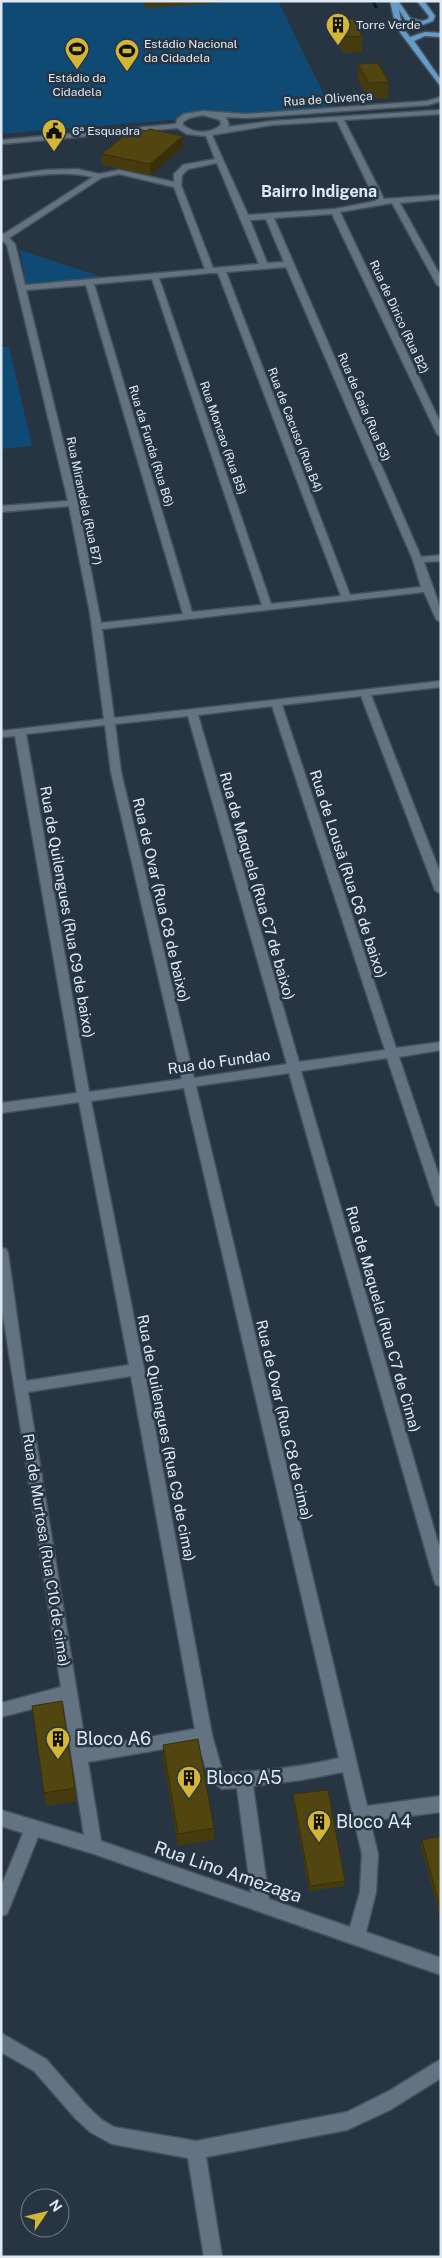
<svg xmlns="http://www.w3.org/2000/svg" width="442" height="2258" font-family="'Public Sans',sans-serif">
  <style>
    .green { fill: #0f4a74 }
    .lines { fill: none; stroke-linecap: round; stroke-linejoin: round }
    .stream { stroke: #031a2d; stroke-width: 3 }
    .minor-casing { stroke: #45525c; stroke-width: 3 }
    .major-casing { stroke: #45525c; stroke-width: 3 }
    .minor { fill: #637381; fill-rule: evenodd }
    .major { fill: #659bc9; fill-rule: evenodd }
    .wall { fill: #463b0e }
    .shaded-wall { fill: #39300b }
    .building { fill: #514510; stroke: #39300b }
    .labels { text-anchor: middle; stroke-width: 5; stroke-linejoin: round; paint-order: stroke }
    .far-poi-label { font-size: 12px; fill: #e0e9f1; stroke: #273542; text-anchor: start }
    .far-street-label { font-size: 12px; fill: #e0e9f1; stroke: #273542 }
    .street-label { font-size: 15px; fill: #e0e9f1; stroke: #273542 }
    .far-district-label { font-size: 16px; font-weight: bold; fill: #e0e9f1; stroke: #273542 }
    .near-poi-label { font-size: 18px; fill: #e0e9f1; stroke: #273542; text-anchor: start }
    .near-street-label { font-size: 18px; fill: #e0e9f1; stroke: #273542 }
  </style>
  <rect width="100%" height="100%" fill="#273542"/>
  <path class="green" d="M1,1H278L330,107L1,134Z
    M20,250L108,279L26,284Z
    M1,347H9L32,446L1,449Z"/>
  <g class="lines">
    <path class="stream" d="M373,1L376,7"/>
    <defs>
      <path id="minor" d="M441,97V101L428,105L246,118L226,117L229,125L227,127L272,121L441,110V114L344,120L384,199L441,195V199L400,203L441,277V287L437,285L392,203L340,212L441,424V437L437,434L332,214L274,218L421,557L441,555V561L424,562C430,582 441,602 441,622L436,619L424,592L102,629L114,718L441,681V687L371,695L441,875V894L435,890L361,696L282,705L396,1048L441,1042V1050L399,1057L441,1182V1207L436,1205L387,1058L301,1071L441,1553V1586L436,1585L434,1580L289,1073L196,1086L367,1806L441,1796V1812L370,1821L378,1854L376,1892L366,1932L441,1958V1975L94,1854L38,1837L7,1914L1,1916V1887L23,1833L1,1826V1810L84,1835L63,1701L1,1717V1703L61,1687L1,1302V1248L6,1249L8,1253L26,1381L129,1365L79,1102L1,1113V1103L77,1093L15,736L1,737V731L104,719L90,613L69,506L1,512V506L68,501L7,245L1,239V233L4,234L93,177C62,170 32,176 1,180V176L46,170L77,169L99,174L119,170L174,182V174L183,165L215,159L206,136L187,134L177,128L1,144V140L176,124L177,119L184,114L203,111L246,114L427,101ZM203,115L220,120L221,125C210,134 194,134 183,125V122L189,118ZM337,121L376,201L335,209L248,215L212,135L272,125ZM217,163L259,264L213,268L181,185L182,175L188,169ZM119,174L174,187L205,269L25,285L15,244L9,238L101,178ZM266,219L284,262L267,263L250,220ZM286,267L413,560L421,587L350,595L226,272ZM210,273H218L341,596L271,604L159,278ZM152,279L262,605L192,612L94,284ZM86,285L183,614L101,623L78,503L26,290ZM272,706L385,1050L299,1062L198,715ZM188,716L287,1064L194,1078L121,772L115,724ZM105,725L111,772L182,1079L89,1092L26,734ZM184,1088L339,1758C302,1767 264,1771 225,1773L222,1770L212,1735L144,1369L91,1101ZM131,1376L195,1729L86,1748L28,1392ZM198,1743L209,1779L222,1789L237,1788L251,1893L101,1841L88,1762ZM343,1772L362,1854L360,1892L350,1927L269,1899L253,1786L301,1780Z
        M1,2033L46,2059L87,2106L102,2120L114,2127L196,2141L347,2112L389,2091L441,2059V2078L390,2110L347,2130L206,2157L222,2257H204L188,2158L112,2144L90,2132L75,2118L34,2071L1,2052Z"/>
      <path id="major" d="M390,1L399,2L410,18L422,21L428,19L429,16L417,1H424L435,16L433,21L422,25L406,21L399,10L402,27L410,37L425,32L441,33V37L425,36L414,41L441,80V87L396,27Z"/>
    </defs>
    <use href="#minor" class="minor-casing"/>
    <use href="#major" class="major-casing"/>
    <use href="#minor" class="minor"/>
    <use href="#major" class="major"/>
  </g>
  <path class="wall" d="M144,1H246L146,8Z
    M336,20L362,36V52L343,53L335,35Z
    M358,64L389,82L388,98L368,99L358,80Z
    M183,147L150,175L102,165V154Z
    M32,1706L75,1788L77,1801L46,1806Z
    M163,1745L214,1828V1840L178,1846L163,1758Z
    M293,1794L345,1881L344,1886L309,1891L293,1800Z
    M441,1836V1921L421,1845L422,1840Z"/>
  <path class="shaded-wall" d="M183,136V147L150,175V164Z"/>
  <path class="building" d="M354,19L362,36L344,37L336,20Z
    M378,63L389,82L369,83L358,64Z
    M133,128L146,131L150,129L183,136L150,164L102,154Z
    M62,1701L75,1788L44,1793L32,1706Z
    M198,1739L214,1828L178,1834L163,1745Z
    M328,1790L345,1881L310,1886L293,1794Z
    M441,1836V1912L422,1840Z"/>
  <defs>
    <symbol id="building-pin" viewBox="-11 -11 22 30"><path d="M0 17L-7.5 6A9.5 9.5 0 1 1 7.5 6Z" fill="#d3b635" stroke="#273542"/><path d="M-4-6H4V6H1V3H-1V6H-4ZM-2.5-4.3h1.7v1.8h-1.7ZM.8-4.3h1.7v1.8H.8ZM-2.5-1h1.7V.8h-1.7ZM.8-1h1.7V.8H.8Z" fill="#111"/></symbol>
    <symbol id="stadium-pin" viewBox="-11 -11 22 30"><path d="M0 17L-7.5 6A9.5 9.5 0 1 1 7.5 6Z" fill="#d3b635" stroke="#273542"/><path d="M0-5a6.5 5 0 1 0 0 10a6.5 5 0 1 0 0-10ZM-3.5-1.8h7v3.6h-7Z" fill="#111"/></symbol>
    <symbol id="civic-pin" viewBox="-11 -11 22 30"><path d="M0 17L-7.5 6A9.5 9.5 0 1 1 7.5 6Z" fill="#d3b635" stroke="#273542"/><path d="M-.6-6.5H3V-4.5H.6V-3L4-1V1h2V6H-6V1h2V-1L-.6-3ZM-1.2 2.5V6h2.4V2.5Z" fill="#111"/></symbol>
  </defs>
  <g fill-rule="evenodd">
    <use href="#building-pin" x="324" y="11" width="28" height="38"/>
    <use href="#stadium-pin" x="63" y="35" width="28" height="38"/>
    <use href="#stadium-pin" x="113" y="37" width="28" height="38"/>
    <use href="#civic-pin" x="40" y="117" width="28" height="38"/>
    <use href="#building-pin" x="44" y="1725" width="28" height="38"/>
    <use href="#building-pin" x="175" y="1764" width="28" height="38"/>
    <use href="#building-pin" x="305" y="1808" width="28" height="38"/>
  </g>
  <g class="labels">
    <g class="far-poi-label">
      <text x="356" y="29">Torre Verde</text>
      <text x="144" y="48">Estádio Nacional<tspan x="144" dy="14">da Cidadela</tspan></text>
      <text x="77" y="82" text-anchor="middle">Estádio da<tspan x="77" dy="14">Cidadela</tspan></text>
      <text x="72" y="135">6ª Esquadra</text>
    </g>
    <g class="far-street-label">
      <text transform="translate(328 99) rotate(-4)" y="4">Rua de Olivença</text>
      <text transform="translate(399 317) rotate(65)" y="4">Rua de Dirico (Rua B2)</text>
      <text transform="translate(364 407) rotate(67)" y="4">Rua de Gaia (Rua B3)</text>
      <text transform="translate(295 430) rotate(69)" y="4">Rua de Cacuso (Rua B4)</text>
      <text transform="translate(223 438) rotate(71)" y="4">Rua Moncao (Rua B5)</text>
      <text transform="translate(151 446) rotate(73)" y="4">Rua da Funda (Rua B6)</text>
      <text transform="translate(84 501) rotate(78)" y="4">Rua Mirandela (Rua B7)</text>
    </g>
    <g class="street-label">
      <text transform="translate(348 874) rotate(72)" y="5">Rua de Lousã (Rua C6 de baixo)</text>
      <text transform="translate(257 886) rotate(74)" y="5">Rua de Maquela (Rua C7 de baixo)</text>
      <text transform="translate(161 900) rotate(77)" y="5">Rua de Ovar (Rua C8 de baixo)</text>
      <text transform="translate(67 912) rotate(80)" y="5">Rua de Quilengues (Rua C9 de baixo)</text>
      <text transform="translate(219 1062) rotate(-8)" y="5">Rua do Fundao</text>
      <text transform="translate(383 1319) rotate(74)" y="5">Rua de Maquela (Rua C7 de Cima)</text>
      <text transform="translate(284 1420) rotate(77)" y="5">Rua de Ovar (Rua C8 de cima)</text>
      <text transform="translate(166 1438) rotate(79)" y="5">Rua de Quilengues (Rua C9 de cima)</text>
      <text transform="translate(46 1550) rotate(81)" y="5">Rua de Murtosa (Rua C10 de cima)</text>
    </g>
    <g class="far-district-label">
      <text x="319" y="197">Bairro Indigena</text>
    </g>
    <g class="near-poi-label">
      <text x="76" y="1745">Bloco A6</text>
      <text x="206" y="1784">Bloco A5</text>
      <text x="336" y="1828">Bloco A4</text>
    </g>
    <g class="near-street-label">
      <text transform="translate(228 1872) rotate(19)" y="6">Rua Lino Amezaga</text>
    </g>
  </g>
  <rect width="442" height="2258" fill="none" stroke="#e0e9f1" stroke-width="5"/>
  <g transform="translate(45 2213) rotate(55)"><circle r="24" fill="#273542" stroke="#717d88"/>
  <path d="M0-4L9 19L0 12L-9 19Z" fill="#d3b635"/>
  <text y="-8" font-size="14" font-weight="bold" text-anchor="middle" fill="#e0e9f1">N</text>
  </g>
</svg>
